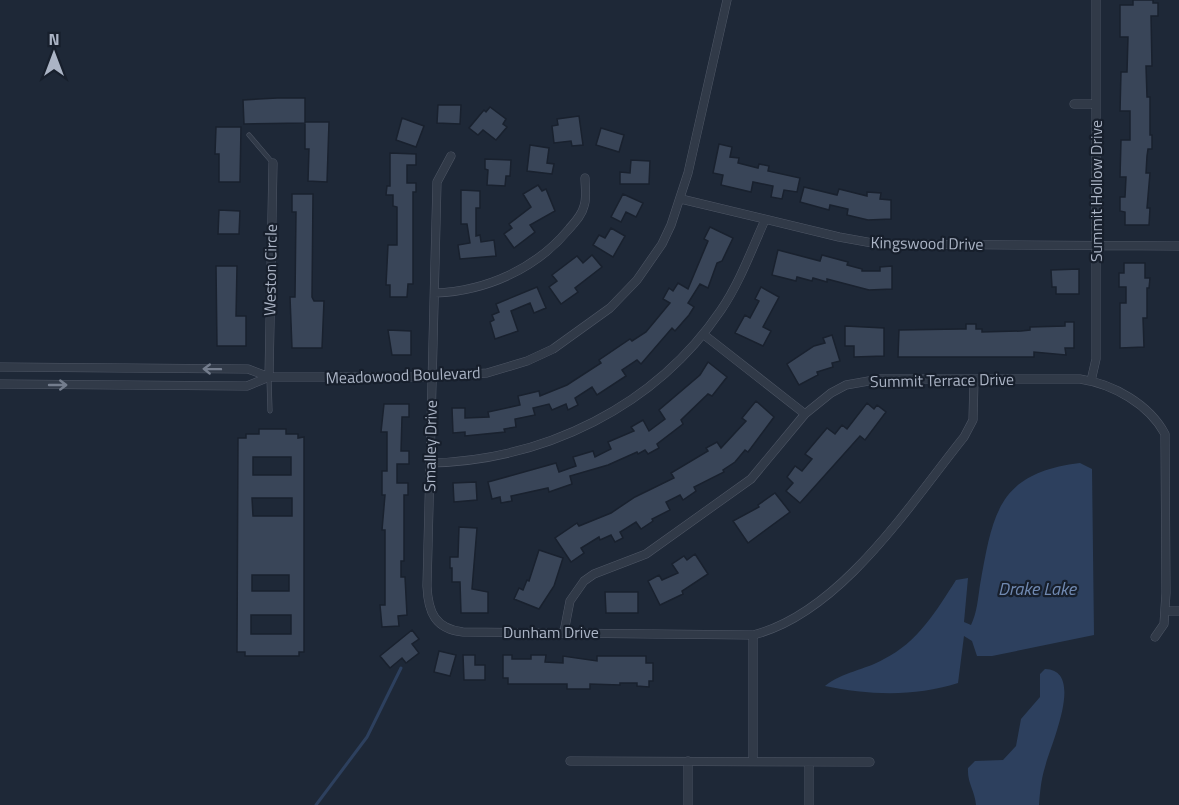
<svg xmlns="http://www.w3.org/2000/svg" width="1179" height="805" font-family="'Titillium Web',sans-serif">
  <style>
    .water { fill: #2d405e }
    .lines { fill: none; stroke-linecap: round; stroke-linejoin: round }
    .stream { stroke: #2d405e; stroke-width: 3 }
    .building { fill: #394558; stroke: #19212e; stroke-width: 1.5; fill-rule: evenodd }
    .lane-casing { stroke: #4f5766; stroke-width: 5 }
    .street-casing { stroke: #4f5766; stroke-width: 9 }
    .lane { stroke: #313a48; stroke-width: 4 }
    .street { stroke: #313a48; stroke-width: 8 }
    .oneway { stroke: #747d8d }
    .labels { text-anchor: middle; stroke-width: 4.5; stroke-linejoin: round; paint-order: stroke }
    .street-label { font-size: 16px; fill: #abb4c5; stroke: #171f2c }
    .water-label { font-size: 18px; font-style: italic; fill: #7089b1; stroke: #171f2c }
  </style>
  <rect width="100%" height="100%" fill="#1e2837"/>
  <path class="water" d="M1080,463L1092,469L1094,635L992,656H977L972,641L964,636L958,683C915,697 868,695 825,686C842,672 865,670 884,659C917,643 937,610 956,580L968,578L964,622L971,625C977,613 978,598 980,585C993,513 998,473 1080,463Z
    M1045,669C1086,670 1050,746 1045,767C1041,780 1040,792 1039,805H976C975,791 967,783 968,768L975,761L1003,760L1016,746L1021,719L1040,697V674Z"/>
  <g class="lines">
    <path class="stream" d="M316,805L367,737L401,668"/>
  </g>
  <path class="building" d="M1133,0H1153V3H1158V16H1151L1152,66H1146L1147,97H1150V135H1152V149H1148L1147,156L1146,173H1150L1147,208H1150L1149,225H1125V212L1120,211V197H1125L1126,177H1120L1121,140H1130V111H1120L1121,72H1127L1128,37H1120V5H1133Z
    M277,98H305V123L244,124L243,100Z
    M438,105H461L460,124L437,123Z
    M490,107L506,119L503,124L507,127L496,140L483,130L478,135L469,128L484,110L486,112Z
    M579,116L583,145L572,146L571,141L554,143L552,126L558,125L557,119Z
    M402,118L424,126L416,147L396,140Z
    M305,122H329L327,182L308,181L309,149H305Z
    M216,127H241L240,182H219V154H215Z
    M601,128L624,135L619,152L596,145Z
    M719,144L732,147L730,157L739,158L738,163L758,168L759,164L769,166L768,171L800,178L797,192L784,190L782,199L771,197L773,186L753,182L751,192L721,185L723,175L713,173Z
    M530,145L549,148L547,163L554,164L552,174L527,171Z
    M390,153L416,154V165H407V183H416V192H413V284H408L407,297H390V285H386L388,245H397V207L393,206V195H386L387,186H390Z
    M485,159L511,160L510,176H506L505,186L487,185L488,170L485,169Z
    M631,160L650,161L649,184H620V172L630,173Z
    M538,185L542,191L546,189L555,211L530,225L535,232L514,248L504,234L512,228L509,224L531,207L523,194Z
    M804,187L837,195L839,189L867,196V192L881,193L880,199L891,200V219L868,220L847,215L848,209L830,205L829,210L800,202Z
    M461,190L480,191V208H476V236L480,235L481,242L494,240L496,256L460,259L458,245L470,243L467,224H461Z
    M292,194H313L312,297L314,301H324L322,348H292L290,297H295L296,212H292Z
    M623,194L643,203L636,217L626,212L621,222L611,217Z
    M219,210L240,211L239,234H218Z
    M710,227L733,238L722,261L717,263L708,288L700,284L688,303L694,307L689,315L675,331L672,328L641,364L637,360L622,370L626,376L597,395L592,387L575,398L578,405L568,410L566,404L552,410L549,404L533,408L535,415L515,419L516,427L504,429L505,432L465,436V432L453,433L452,408H465V418L489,417L488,412L520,405L518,396L539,391L540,396L567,385L601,363L599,360L630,339L632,341L646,332L670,303L663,299L669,288L673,291L678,283L688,289L708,241L704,239Z
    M611,228L625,236L613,257L593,245L599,235L605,238Z
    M778,250L820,261L822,255L848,262L847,265L862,269V271H880V267L892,266V289L869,290L827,279V282L813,278L812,281L797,277L796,281L772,275Z
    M592,255L602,267L575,288L578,292L561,304L549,287L557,281L552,275L577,256L583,263Z
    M1124,263H1145V278H1150L1149,288H1147V318H1143L1144,347L1120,348V303H1126V287H1119V273H1124Z
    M216,266H237L236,316H246V346H217Z
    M1079,269V294H1056V287H1052L1051,270Z
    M537,287L546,308L534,313L530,303L511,311L518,331L495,339L490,322L494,320L492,315L499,312L496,304Z
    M761,287L779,297L763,327L771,331L763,346L735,333L745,315L750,318L759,301L755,299Z
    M1065,322H1074V348H1065L1066,355L1034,352V357H898L899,330L960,329H966V324H976V329H982V332L1021,331L1030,330V327L1065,326Z
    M845,326L884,328V356L854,357V346H845Z
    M388,330L411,331V355H392Z
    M832,335L840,361L832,363L833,367L817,372L818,375L799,385L787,364L814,346L825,343L823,338Z
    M708,362L727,377L712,396L708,394L681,420L683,424L657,444L659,448L648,454L645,450L638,454L637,452L608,465L570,476L572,484L549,492L548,488L511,496L512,501L501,503L500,497L492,499L488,482L556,463L559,472L576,466L573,457L593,451L595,457L611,449L608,442L634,431L631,427L643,420L649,431L665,419L659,410L700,375Z
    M756,401L774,417L748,452L745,450L735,462L723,470L724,472L694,487L696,491L683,500L680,495L666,502L670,510L652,519L653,521L641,529L636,522L620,532L623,538L615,542L611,535L600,540L599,537L581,548L584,553L571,562L555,538L577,523L579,526L611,513L635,497L674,478L671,473L708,451L706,448L717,442L721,448L746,421L742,418Z
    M867,403L874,409L877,405L886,412L865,440L860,436L800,503L786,491L793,483L787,477L795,466L802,471L812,459L805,454L827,428L835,434L842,425L847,429Z
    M384,404H409V417H402L401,451H409V464H397V483H408V495H404V561H401V577H405L407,615L398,616L399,626L382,627L380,605H385V530H382L385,495H382V471H387V432H381Z
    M259,429H286V434H298V438L304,437V652H299V656H245V652H237L238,438H246V434H259ZM253,457H291V475H253ZM252,498H292V516H253ZM252,575H289V591H252ZM251,615H291V634H251Z
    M476,482L477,500L454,502L453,483Z
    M775,493L790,512L748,543L733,521L759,507L758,505Z
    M459,527L477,528L472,589L488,592V613H461L460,582H452V568H450V557H458Z
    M539,550L563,558L554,586L539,609L514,599L519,588L523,590L527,580L529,581Z
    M695,554L708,574L682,591L683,594L660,605L648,581L659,575L662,580L678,573L672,564L684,556L687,560Z
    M605,592H638V613H606Z
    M412,630L419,639L412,644L419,653L406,663L402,658L390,668L380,656Z
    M439,651L456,655L450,676L434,672Z
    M463,655H475V665H485V680H464Z
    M503,655H512V659H531V655H546L545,662L563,663V656L597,661V656H646V663H653V681H649V687L637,686V683H620V685L590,684V689H567V684H508V678H503Z"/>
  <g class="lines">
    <defs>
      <path id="lane" d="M249,135L272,162
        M269,378L270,411"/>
      <path id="street" d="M1074,104H1096
        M451,156L437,182L427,586C428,612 435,629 463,632L753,635C841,613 910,504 964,437L973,420L974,379
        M681,199L839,237L878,244L1179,246
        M435,293C486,291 536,269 569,229C575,222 582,215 584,206C587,198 585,187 585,178
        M703,334L805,414
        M0,367L248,369L269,377H432L487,373L527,361L553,349L610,308L637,280L662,244L671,225L688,173L727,0
        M269,377L273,163
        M1091,381L1096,359V0
        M0,384L247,386L269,377
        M430,463C545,460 655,407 721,310C740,282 751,251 765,220
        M1165,611H1179
        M564,632L570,601L584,581L594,574L646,554L751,479L805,414L831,393L846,385L880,379H1080C1113,384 1149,404 1165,434L1166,593L1164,624L1155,637
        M753,635V761
        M570,761L870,762
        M809,762V805
        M688,805V761"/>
    </defs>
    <use href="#lane" class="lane-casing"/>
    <use href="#street" class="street-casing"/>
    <use href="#lane" class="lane"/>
    <use href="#street" class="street"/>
  </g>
  <defs><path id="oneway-shaft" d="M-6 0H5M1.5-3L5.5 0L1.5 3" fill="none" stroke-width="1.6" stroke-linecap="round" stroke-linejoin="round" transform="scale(1.5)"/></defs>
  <g class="oneway">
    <use href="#oneway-shaft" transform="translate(212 369) rotate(-179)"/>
    <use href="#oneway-shaft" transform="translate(58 385)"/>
  </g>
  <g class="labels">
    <g class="street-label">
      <text transform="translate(1096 191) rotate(-90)" y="6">Summit Hollow Drive</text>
      <text transform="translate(927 243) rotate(1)" y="6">Kingswood Drive</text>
      <text transform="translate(270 270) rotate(-89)" y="6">Weston Circle</text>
      <text transform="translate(403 375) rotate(-2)" y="6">Meadowood Boulevard</text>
      <text transform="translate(942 380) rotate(-1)" y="6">Summit Terrace Drive</text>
      <text transform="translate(430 446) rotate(-89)" y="6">Smalley Drive</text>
      <text x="551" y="638">Dunham Drive</text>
    </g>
    <g class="water-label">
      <text x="1037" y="595">Drake Lake</text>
    </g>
  </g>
  <g transform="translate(54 54)" stroke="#171f2c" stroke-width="4.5" paint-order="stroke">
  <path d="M0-4.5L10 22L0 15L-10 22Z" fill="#abb4c5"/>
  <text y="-9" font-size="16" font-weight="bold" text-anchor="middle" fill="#abb4c5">N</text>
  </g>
</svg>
